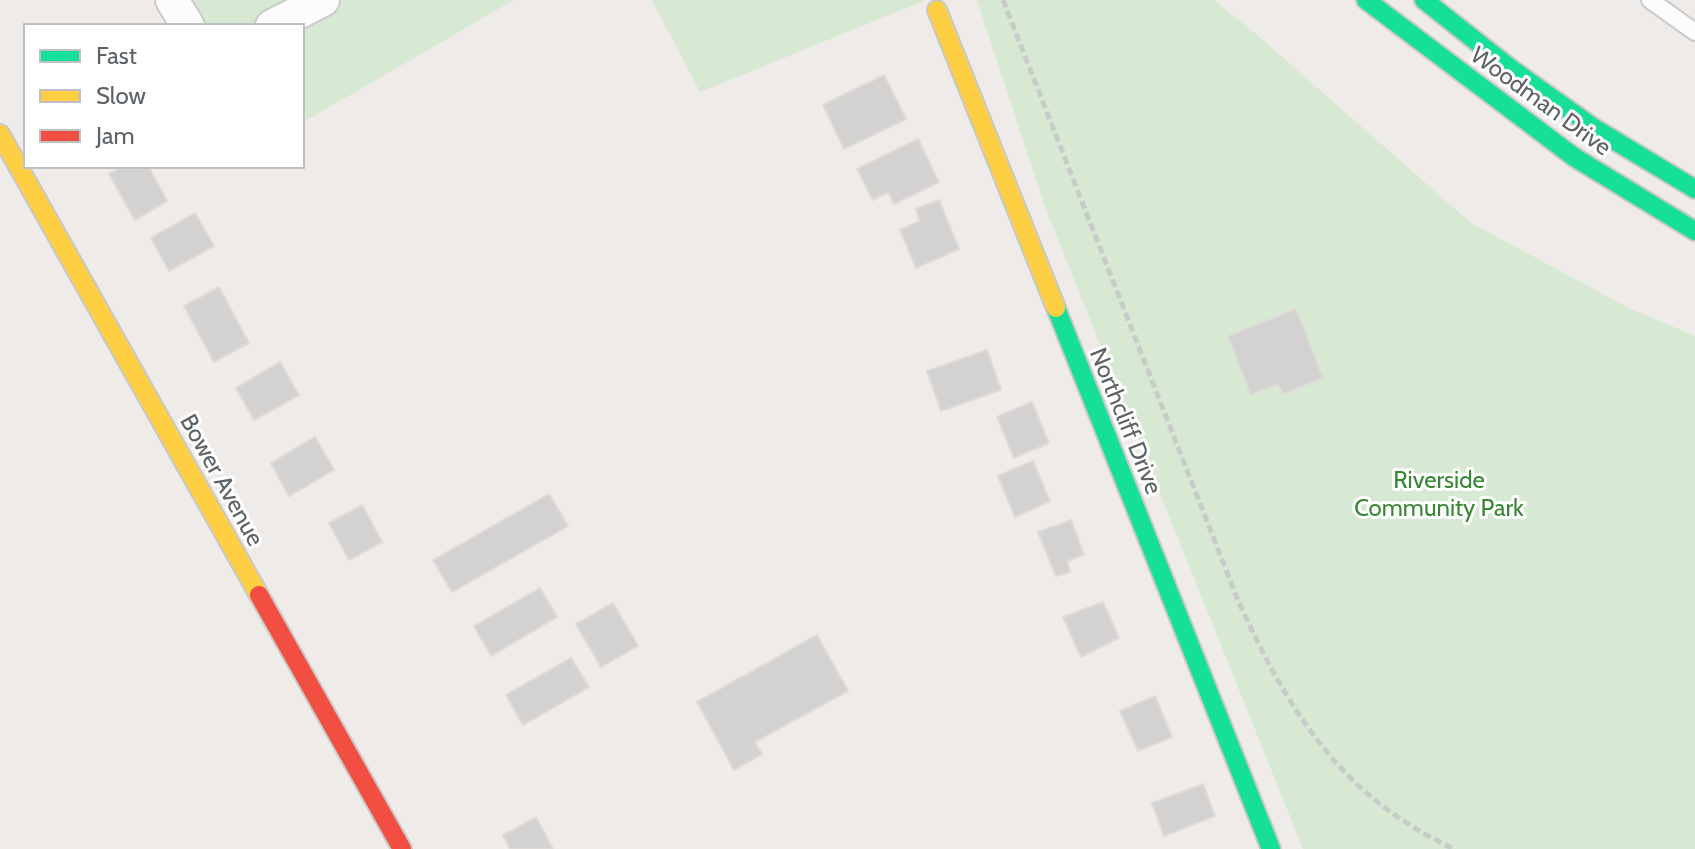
<svg xmlns="http://www.w3.org/2000/svg" width="1695" height="849" font-family="Cabin,sans-serif">
  <style>
    .green { fill: #d8e9d3 }
    .building { fill: #d4d2d1; stroke: #dddad8; stroke-width: 2 }
    .lines { fill: none; stroke-linecap: round; stroke-linejoin: round }
    .lane-casing { stroke: #cacaca; stroke-width: 20 }
    .street-casing { stroke: #cacaca; stroke-width: 36 }
    .fast-casing { stroke: #c8c8c7; stroke-width: 22 }
    .slow-casing { stroke: #c8c8c7; stroke-width: 22 }
    .jam-casing { stroke: #c8c8c7; stroke-width: 22 }
    .path { stroke: #c7ccc9; stroke-width: 5; stroke-dasharray: 8 4; stroke-linecap: butt }
    .lane { stroke: #fcfcfc; stroke-width: 16 }
    .street { stroke: #fcfcfc; stroke-width: 32 }
    .fast { stroke: #16e098; stroke-width: 18 }
    .slow { stroke: #ffcf43; stroke-width: 18 }
    .jam { stroke: #f24e42; stroke-width: 18 }
    .labels { text-anchor: middle; stroke-width: 6; stroke-linejoin: round; paint-order: stroke }
    .street-label { font-size: 24px; fill: #5d6266; stroke: #fff }
    .park-label { font-size: 24px; fill: #398635; stroke: #fff }
  </style>
  <rect width="100%" height="100%" fill="#eeebe8"/>
  <path class="green" d="M162,0H514L302,123V26H177Z
    M652,0H926L700,92Z
    M977,0H1214L1256,34L1471,223L1631,309L1695,336V849H1303L1045,207Z"/>
  <path class="building" d="M884,75L906,119L844,149L823,105Z
    M918,139L939,182L894,204L888,192L873,200L857,169Z
    M124,166H148L167,201L135,220L109,174Z
    M939,200L959,249L916,268L900,230L920,221L916,209Z
    M195,213L214,246L169,271L151,238Z
    M219,287L249,343L214,362L184,306Z
    M1296,309L1323,378L1283,394L1278,384L1251,395L1228,336Z
    M987,350L1001,390L941,411L927,371Z
    M280,362L299,395L254,420L236,388Z
    M1032,402L1049,443L1014,458L997,417Z
    M315,437L334,470L289,496L271,463Z
    M1033,461L1050,501L1015,517L998,476Z
    M549,494L568,526L452,592L433,560Z
    M362,505L382,542L349,560L329,523Z
    M1071,520L1084,555L1067,561L1070,572L1056,576L1038,532Z
    M540,588L557,617L491,656L474,626Z
    M1103,602L1119,638L1081,657L1063,617Z
    M613,603L638,646L601,667L576,624Z
    M817,635L848,691L755,742L762,754L734,770L697,702Z
    M571,658L589,687L523,725L506,695Z
    M1155,696L1172,737L1138,751L1120,711Z
    M1203,784L1215,816L1164,836L1152,803Z
    M536,817L553,849H510L503,835Z"/>
  <g class="lines">
    <defs>
      <path id="lane" d="M1650,0L1695,32"/>
      <path id="street" d="M172,0L188,26
        M272,26L323,0"/>
      <path id="fast" d="M1366,0L1574,157L1695,231
        M1424,0L1510,68L1594,128L1695,189
        M1056,308L1271,849"/>
      <path id="slow" d="M937,10L1056,308
        M0,134L259,595"/>
      <path id="jam" d="M259,595L402,849"/>
    </defs>
    <use href="#lane" class="lane-casing"/>
    <use href="#street" class="street-casing"/>
    <use href="#fast" class="fast-casing"/>
    <use href="#slow" class="slow-casing"/>
    <use href="#jam" class="jam-casing"/>
    <path class="path" d="M1003,0L1237,598C1277,687 1324,772 1410,825C1423,834 1439,841 1453,849"/>
    <use href="#lane" class="lane"/>
    <use href="#street" class="street"/>
    <use href="#fast" class="fast"/>
    <use href="#slow" class="slow"/>
    <use href="#jam" class="jam"/>
  </g>
  <g class="labels">
    <g class="street-label">
      <text transform="translate(1541 101) rotate(36)" y="8">Woodman Drive</text>
      <text transform="translate(1126 421) rotate(68)" y="8">Northcliff Drive</text>
      <text transform="translate(222 480) rotate(61)" y="8">Bower Avenue</text>
    </g>
    <g class="park-label">
      <text x="1439" y="488">Riverside<tspan x="1439" dy="28">Community Park</tspan></text>
    </g>
  </g>
  <rect x="24" y="24" width="280" height="144" fill="#ffffff" stroke="#bec0c2" stroke-width="2"/>
  <rect x="40" y="50" width="40" height="12" fill="#16e098" stroke="#bec0c2" stroke-width="2"/>
  <text x="96" y="64" font-size="24" fill="#5d6266">Fast</text>
  <rect x="40" y="90" width="40" height="12" fill="#ffcf43" stroke="#bec0c2" stroke-width="2"/>
  <text x="96" y="104" font-size="24" fill="#5d6266">Slow</text>
  <rect x="40" y="130" width="40" height="12" fill="#f24e42" stroke="#bec0c2" stroke-width="2"/>
  <text x="96" y="144" font-size="24" fill="#5d6266">Jam</text>
</svg>
